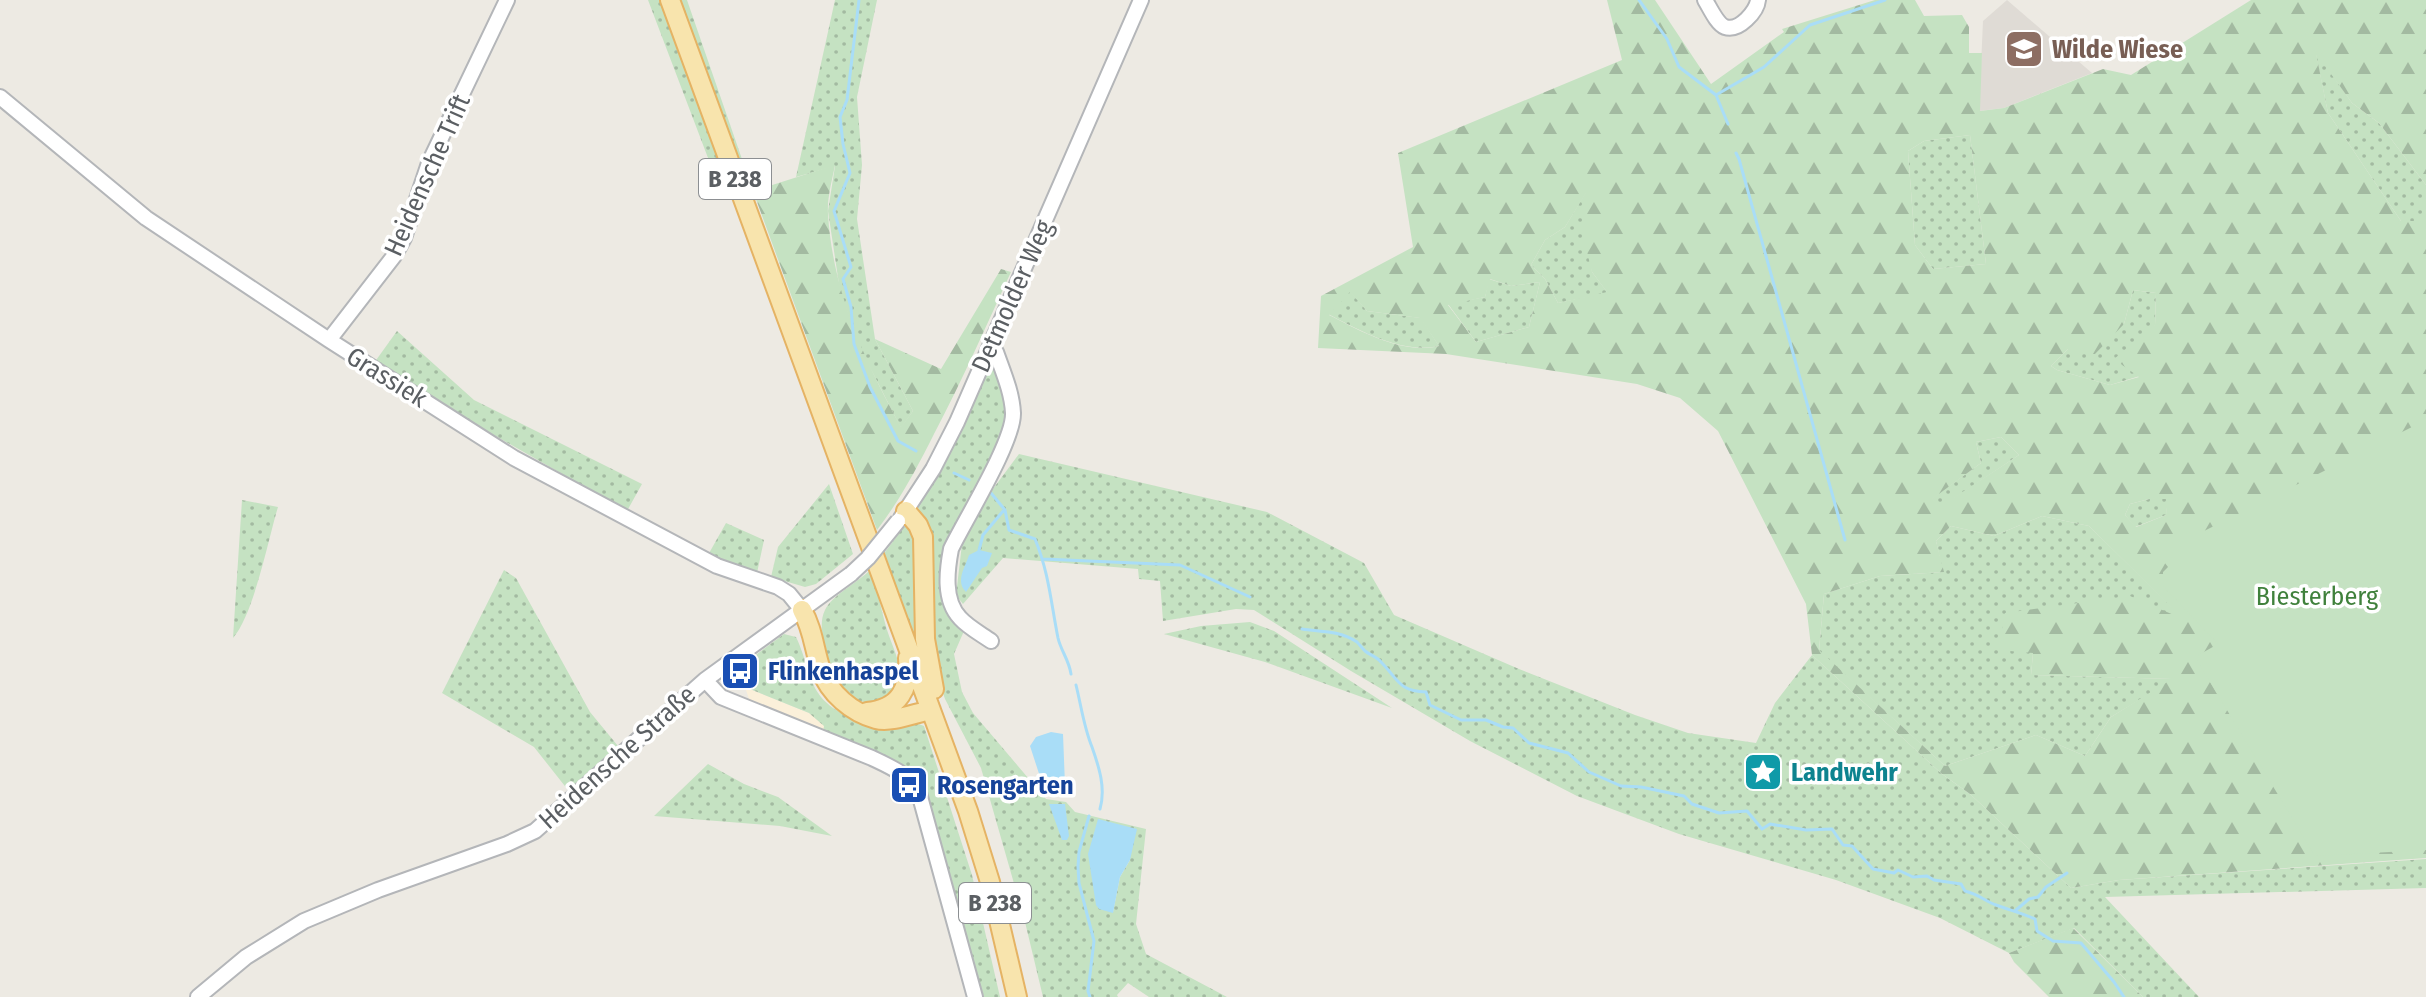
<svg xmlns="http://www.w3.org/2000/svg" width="2426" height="997" font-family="'Fira Sans Condensed',sans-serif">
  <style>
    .commercial { fill: #fbf0da }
    .education { fill: #dfdbd5 }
    .grass { fill: url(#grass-dots); fill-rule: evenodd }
    .forest { fill: url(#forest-firs); fill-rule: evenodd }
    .park { fill: #c5e2c2 }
    .water { fill: #a9ddf7 }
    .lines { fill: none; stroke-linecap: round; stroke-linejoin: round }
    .stream { stroke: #a9ddf7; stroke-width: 3 }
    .minor-casing { stroke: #b4b6b9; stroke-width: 18 }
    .major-casing { stroke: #e5b364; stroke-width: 22 }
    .minor { stroke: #fff; stroke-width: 14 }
    .major { stroke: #f8e4ad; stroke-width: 18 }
    .minor-bridge-casing { stroke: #b4b6b9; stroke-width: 18; stroke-linecap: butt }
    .minor-bridge { stroke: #fff; stroke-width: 14 }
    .labels { text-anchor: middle; stroke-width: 7; stroke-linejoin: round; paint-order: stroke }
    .shield { fill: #fff; stroke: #8c8f92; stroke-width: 2 }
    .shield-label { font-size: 24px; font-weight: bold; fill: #5b5f63 }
    .education-label { font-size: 26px; font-weight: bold; fill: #785e54; stroke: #fff; text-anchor: start }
    .street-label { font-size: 26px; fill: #5b5f63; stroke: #fff }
    .park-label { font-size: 26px; fill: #40813c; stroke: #fff }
    .transit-label { font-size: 26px; font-weight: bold; fill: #164399; stroke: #fff; text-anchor: start }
    .culture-label { font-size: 26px; font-weight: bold; fill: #0d838f; stroke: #fff; text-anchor: start }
  </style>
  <defs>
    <pattern id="grass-dots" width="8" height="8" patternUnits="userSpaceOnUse" patternTransform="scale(2)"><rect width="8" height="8" fill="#c5e2c2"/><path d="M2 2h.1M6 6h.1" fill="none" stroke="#a3baa1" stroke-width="1.8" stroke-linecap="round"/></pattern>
    <pattern id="forest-firs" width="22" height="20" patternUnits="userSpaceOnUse" patternTransform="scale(2)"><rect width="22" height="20" fill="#c5e2c2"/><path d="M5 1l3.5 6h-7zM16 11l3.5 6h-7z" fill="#a3baa1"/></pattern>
  </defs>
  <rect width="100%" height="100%" fill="#edeae3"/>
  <path class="commercial" d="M745,687L809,713L825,726L823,732L751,705Z"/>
  <path class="education" d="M2007,0L2092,73L2004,108L1979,111L1983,21Z"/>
  <path class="grass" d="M648,0H687L753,191L724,200Z
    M835,0H877L857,97L862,165L857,219L875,339L913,411L901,428L860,348L840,291L828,211L835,166L796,177Z
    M2315,50L2352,103L2379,123L2426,185V221H2401L2328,113Z
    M1970,135L1986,264L1933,269L1915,245L1908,151L1924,141Z
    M1586,192L1592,272L1608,293L1558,303L1545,279L1531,265L1545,240L1565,227Z
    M1489,279L1511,286L1540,282L1529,327L1476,342L1448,304L1485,297Z
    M2133,290L2156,293L2155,325L2140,376L2110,385L2057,370L2051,366L2068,349L2124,324Z
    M1350,291L1367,311L1421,318L1439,346C1401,354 1361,331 1328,314Z
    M397,331L474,400L642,484L627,511L471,422L374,363Z
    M994,364L1006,392V414L1001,442L965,506L943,551L940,588L947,615L964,631L954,654L962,692L973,713L1046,799L1066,802L1075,812L1146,829L1136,924L1146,954L1227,997H1149L1128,983L1117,995L1118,997H1043L1025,922L981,768L945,699L939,681L919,517L918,504L945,461L990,366ZM1099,819L1130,860L1120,877L1113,912Z
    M2001,437L2019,455L1941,507L1931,499L1981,463L1976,442Z
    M1019,454L1267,512L1364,563L1394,615L1519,669L1635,715L1688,733L1756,743L1775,703L1812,655L1942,774L1970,794L2071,888L2119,880L2426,859V888L2105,897L2199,997H2143L2074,928L2009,953L1940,918L1836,880L1679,834L1577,796L1470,741L1351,671L1254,610L1236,609L1163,621L1160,581L1139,579L1138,569L1003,558L963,604L956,595L962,544L984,501Z
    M829,484L853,554L816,584L805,587L771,577L778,547Z
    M2149,499H2168L2166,515L2135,527L2125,515L2130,504Z
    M242,500L278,507C268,540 254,614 233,638Z
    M2042,516L2089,526L2186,621L2033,653L2031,675L2174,679L2111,717L2085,756L2036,735L1945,766L1819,651L1824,594L1880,576L1943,572L1936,541L1951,526L1994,536Z
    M726,523L764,540L757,573H751L708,555Z
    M904,527H909L914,531L921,663L882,556Z
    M871,569C877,587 880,605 885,623C889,639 898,655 900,671C902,708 858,711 838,687C827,674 825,657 823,640C822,630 820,620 825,610C832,595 859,582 871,569Z
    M504,570L516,578L590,712L618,746L568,790L534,747L442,693Z
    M1250,622L1274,631L1392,708L1265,662L1164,634L1201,626Z
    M784,634L796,637C813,673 806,698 850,717C857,720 866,725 874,726C891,727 907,719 924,726L972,875L1000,997H984L921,784L823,732L824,726L809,713L745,687L753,657Z
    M708,764L744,784L778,797L832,836L780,826L654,816Z"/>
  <path class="forest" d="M1607,0H1655L1711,84L1784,32L1782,29L1875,0H1915L1924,16L1962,15L1969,27V53H1982L1980,111L2004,108L2103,69L2131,75L2251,0H2426V185L2379,123L2352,103L2316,53L2328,113L2401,221H2426V858L2119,880L2071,888L1970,794L1942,774L1812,655L1806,604L1718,431L1680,398L1637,384L1446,354L1318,348L1321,296L1413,247L1398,153L1622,60ZM1970,135L1986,264L1933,269L1915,245L1908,151L1924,141ZM1586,193L1585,244L1592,272L1607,292L1558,303L1545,279L1531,265L1545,240L1565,227ZM1490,279L1511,286L1540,282L1529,327L1476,342L1448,305L1485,297ZM2133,290L2156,293L2155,325L2114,359L2139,377L2110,385L2057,370L2051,366L2068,349L2094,355L2124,324ZM1350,292L1367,311L1420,318L1439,346C1402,355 1361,331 1329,315ZM2001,437L2019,455L1941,506L1932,499L1981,463L1976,442ZM2149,499H2167L2166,515L2136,527L2125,515L2130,504ZM2042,516L2089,526L2183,619L2130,596L2005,613L1998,650L2033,653L2031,675L2172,679L2111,717L2085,756L2036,735L1945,766L1819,650L1824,594L1880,576L1944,572L1936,541L1951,526L1994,536Z
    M835,165C832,181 827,198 828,214C833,293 864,359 901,427L913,411L875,339L941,369L1001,269L1011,272C986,326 962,381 934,434C917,468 900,500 877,530L753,191Z
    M2073,928L2143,997H2049L2014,962L2009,953Z"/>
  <path class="park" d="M2426,420V850L2315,856L2195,657L2218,644L2163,586V572L2168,567L2158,554Z"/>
  <path class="water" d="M979,550L992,553L987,566L982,568L966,592C955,581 965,568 969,555Z
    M1051,732L1063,734L1065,785L1057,795L1045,792L1030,746L1036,737Z
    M1049,804H1065L1069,836L1067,840H1062Z
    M1098,819L1137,829L1130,860L1120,877L1113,913L1099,909L1096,905L1088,854Z"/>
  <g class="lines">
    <path class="stream" d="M859,0L847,100L840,117L843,144L850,173L834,211L851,267L843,279L851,307L854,344L870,387L898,441L916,451
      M1639,0L1667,39L1679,67L1716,95L1728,124
      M1716,95L1764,67L1810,25L1885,0
      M1736,153L1739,159L1845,540
      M954,473L969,480
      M991,493L1005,510L1009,530L1035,539C1049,573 1051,603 1058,638C1061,651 1069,660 1071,674
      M979,550L983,535L1004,510
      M1043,559L1180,565L1250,597
      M1302,629C1321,632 1339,630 1357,642C1359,644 1363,649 1365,651C1370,655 1377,657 1381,662C1398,679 1398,691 1426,692L1430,705L1461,720H1486L1503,727L1513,728L1529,743L1568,753L1589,772L1621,786L1641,787L1684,796L1692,804L1719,813L1747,811L1762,829L1770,824L1806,830L1832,829L1843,845L1852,846L1873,869L1894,873L1898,870L1913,877L1927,876L1934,880L1961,884L1965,891C1978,894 1985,901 1996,905C2009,910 2022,913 2035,919L2037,931L2053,941L2081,943L2114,982L2124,997
      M1076,685C1081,705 1084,728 1092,747C1099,767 1106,788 1100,809
      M1089,816L1079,852L1078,867L1079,883L1094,941L1088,991L1090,997
      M2016,910L2029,899L2038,897L2046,887L2067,873"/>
    <defs>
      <path id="minor" d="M1705,0C1710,8 1717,24 1725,27C1739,32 1757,11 1758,0
        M0,97L146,218L329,340L514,458L717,566L778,587L789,594L802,610
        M329,340L394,256L404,238L429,163L507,0
        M989,349L996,352C1003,372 1012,392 1013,413C1014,441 965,520 951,549C947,570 943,600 960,618C968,627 981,634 991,641
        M901,518L933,469L957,422L1141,0
        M705,680L721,697L872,758C891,767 908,774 919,793L975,997
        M198,997L246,957L304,921L378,890L507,844L535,831L705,680L851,574"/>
      <path id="major" d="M670,0L968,811L990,882L1017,997
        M906,511L918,525L923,537L925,639L934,689
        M802,610C813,629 814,649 821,670C829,693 852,713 876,719C892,723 915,713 931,710
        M867,712C900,709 910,688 908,658"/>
    </defs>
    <use href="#minor" class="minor-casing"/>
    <use href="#major" class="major-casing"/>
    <use href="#minor" class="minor"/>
    <use href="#major" class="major"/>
    <defs>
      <path id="minor-bridge" d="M851,574L868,558L898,521"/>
    </defs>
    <use href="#minor-bridge" class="minor-bridge-casing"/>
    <use href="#minor-bridge" class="minor-bridge"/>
  </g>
  <defs>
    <symbol id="school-square" viewBox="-11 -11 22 22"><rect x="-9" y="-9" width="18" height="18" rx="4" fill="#8d6e63" stroke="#fff"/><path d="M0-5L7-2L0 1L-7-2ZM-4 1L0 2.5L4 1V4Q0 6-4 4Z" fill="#fff"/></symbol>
    <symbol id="bus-square" viewBox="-11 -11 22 22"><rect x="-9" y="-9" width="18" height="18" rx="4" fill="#1a4fb4" stroke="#fff"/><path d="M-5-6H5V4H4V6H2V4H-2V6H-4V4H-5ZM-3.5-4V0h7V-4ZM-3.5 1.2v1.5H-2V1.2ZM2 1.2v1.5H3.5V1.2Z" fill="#fff"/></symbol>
    <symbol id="sight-square" viewBox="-11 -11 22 22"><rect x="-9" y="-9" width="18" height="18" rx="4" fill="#0f9aa8" stroke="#fff"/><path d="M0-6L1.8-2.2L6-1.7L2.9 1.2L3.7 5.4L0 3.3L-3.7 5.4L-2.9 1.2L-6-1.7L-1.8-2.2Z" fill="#fff"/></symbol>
  </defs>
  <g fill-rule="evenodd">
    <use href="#school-square" x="2002" y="27" width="44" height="44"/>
    <use href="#bus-square" x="718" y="649" width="44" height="44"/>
    <use href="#sight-square" x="1741" y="750" width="44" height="44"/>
    <use href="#bus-square" x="887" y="763" width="44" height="44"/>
  </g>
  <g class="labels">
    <g class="shield">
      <rect x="699" y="159" width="72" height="40" rx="6"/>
      <rect x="959" y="883" width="72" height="40" rx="6"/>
    </g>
    <g class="shield-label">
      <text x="735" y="187">B 238</text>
      <text x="995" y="911">B 238</text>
    </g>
    <g class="education-label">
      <text x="2052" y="58">Wilde Wiese</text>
    </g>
    <g class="street-label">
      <text transform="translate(427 175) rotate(-66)" y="9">Heidensche Trift</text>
      <text transform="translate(1012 296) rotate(-66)" y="9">Detmolder Weg</text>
      <text transform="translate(387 377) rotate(32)" y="9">Grassiek</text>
      <text transform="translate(617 757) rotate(-42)" y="9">Heidensche Straße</text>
    </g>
    <g class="park-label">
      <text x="2317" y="605">Biesterberg</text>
    </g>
    <g class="transit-label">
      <text x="768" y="680">Flinkenhaspel</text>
      <text x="937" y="794">Rosengarten</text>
    </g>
    <g class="culture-label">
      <text x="1791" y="781">Landwehr</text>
    </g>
  </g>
</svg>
